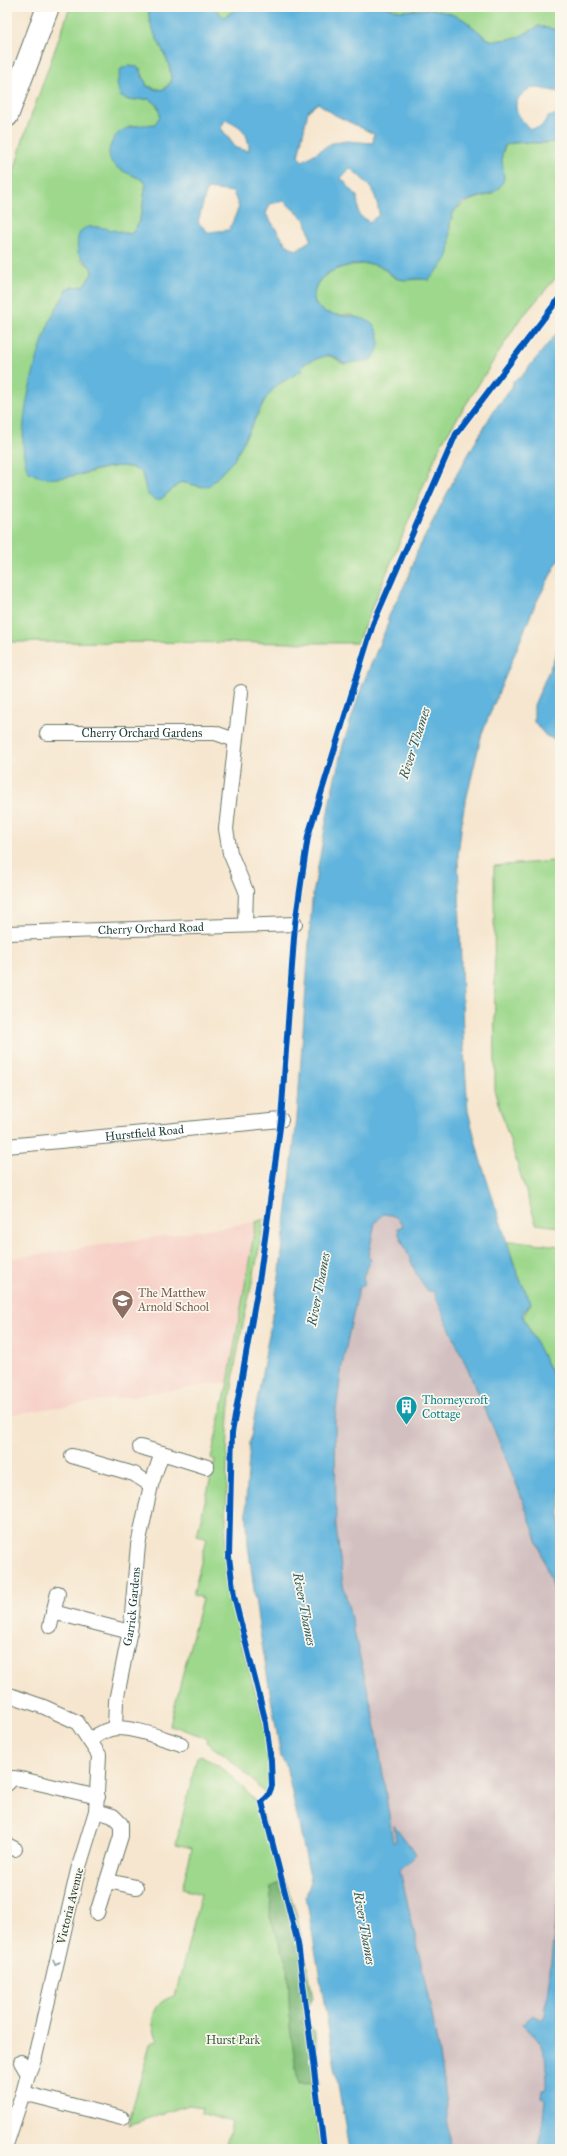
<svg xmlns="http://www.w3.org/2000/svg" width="567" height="2156" font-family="'IM FELL Great Primer',serif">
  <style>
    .built { fill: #f7d1c8 }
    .industrial { fill: #d2bfc0 }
    .green { fill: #9dd88c; stroke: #5e8a60 }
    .forest { fill: #7eb878; stroke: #4e7a56 }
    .water { fill: #61b4dd; stroke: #407888; fill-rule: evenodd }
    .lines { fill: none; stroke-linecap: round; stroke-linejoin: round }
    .street-casing { stroke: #6a786a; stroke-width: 16 }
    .primary-casing { stroke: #6a786a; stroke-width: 24 }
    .street { stroke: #fff; stroke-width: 14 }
    .primary { stroke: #fff; stroke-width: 22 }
    .cycleway-casing { stroke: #fbf7ec; stroke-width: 8 }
    .cycleway { stroke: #0057b8; stroke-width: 6 }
    .oneway { stroke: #8f9e9a }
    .labels { text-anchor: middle; stroke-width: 3.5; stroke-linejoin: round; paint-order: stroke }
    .street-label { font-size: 12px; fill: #1f3d34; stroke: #fbf7ec }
    .education-label { font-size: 12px; fill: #785e54; stroke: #fbf7ec; text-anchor: start }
    .culture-label { font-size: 12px; fill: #0d838f; stroke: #fbf7ec; text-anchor: start }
    .park-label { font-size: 12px; fill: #385c46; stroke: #fbf7ec }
    .water-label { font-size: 13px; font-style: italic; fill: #305b5e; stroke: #fbf7ec }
  </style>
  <rect width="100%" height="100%" fill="#fbf7ec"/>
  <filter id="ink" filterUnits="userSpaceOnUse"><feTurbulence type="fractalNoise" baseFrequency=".025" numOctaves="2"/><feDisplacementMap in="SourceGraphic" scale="8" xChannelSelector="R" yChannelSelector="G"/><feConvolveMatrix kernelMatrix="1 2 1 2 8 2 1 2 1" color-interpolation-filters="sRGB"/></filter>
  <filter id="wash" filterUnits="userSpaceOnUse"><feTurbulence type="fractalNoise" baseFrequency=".012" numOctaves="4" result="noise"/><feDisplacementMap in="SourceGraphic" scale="16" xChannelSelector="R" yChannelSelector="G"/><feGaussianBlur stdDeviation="0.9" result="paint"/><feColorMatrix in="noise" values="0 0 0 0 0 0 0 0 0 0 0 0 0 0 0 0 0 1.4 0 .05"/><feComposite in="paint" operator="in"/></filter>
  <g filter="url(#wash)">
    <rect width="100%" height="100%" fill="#f6e6cf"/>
    <path class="built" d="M256,1222L228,1382L7,1415V1259Z"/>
    <path class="industrial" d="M383,1214L395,1215L400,1219L417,1275L428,1291H432L488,1415L519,1491L545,1562L560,1620V1878L545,2016L522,2024L537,2037L545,2051L546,2090L542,2129L537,2149H450L448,2116L427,1989L400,1870L394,1827L396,1842H393L375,1722L343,1584L336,1526L335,1418L342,1366L352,1313L359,1286H362L363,1277L371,1259L368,1258L375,1223Z"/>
    <path class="green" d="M70,7H149C146,33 173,55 171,82L162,90L147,86L140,68L128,66L121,69L117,84L128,100L149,99C156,104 169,118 155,124C148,127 136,126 129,126L142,180L146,183C143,198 143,223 131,234L125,233L81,259L91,268L92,274L83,286L67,288L63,298L54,311L81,475C100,470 125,459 142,473L147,494L161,499L181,482L203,487L265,398L277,385L301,371L305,363C320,357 329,350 342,364L353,315C345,315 333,316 326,313C319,310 314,304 314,296C315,270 348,264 369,264C384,264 387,275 398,279C408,282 419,277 429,280L448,256L450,223L454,210L471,200L492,194L504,178L501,156L506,145C523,139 544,147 560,140V273L518,322L441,444L357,643L7,642V197L24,136Z
      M213,7H236L232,12L224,17Z
      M282,7H333C316,14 298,19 282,7Z
      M385,7H560V31L539,26L517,38L494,41L488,39L463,19L431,9L400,11Z
      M560,854V1227L536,1224L495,1093L494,866L553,861Z
      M264,1219C256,1275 239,1330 232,1387C227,1423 227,1460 227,1496C226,1522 224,1548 228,1574C232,1598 236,1622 242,1645C251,1681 281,1763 266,1795L240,1767L206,1742L207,1738L170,1725L202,1598L193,1595L207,1538L197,1535L215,1460L211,1458L228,1382L256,1222Z
      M517,1241L560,1246V1390L523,1317L531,1303L517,1273L507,1242Z
      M201,1755L226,1771L251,1796L260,1809L273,1853L297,1945L320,2149H225L232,2122L201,2113L202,2107L188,2105L128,2125L150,2044L158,2040C148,2022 152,2001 175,1996L201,1894L182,1889L192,1848L176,1844L197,1757Z"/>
    <path class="forest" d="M285,1881L297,1915L313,1997L302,2022L315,2032L319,2083L298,2084L290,2027L288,1968L270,1917L271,1887Z"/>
    <path class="water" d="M149,7H213L224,17L232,12L236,7H282L290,13L305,14L318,13L333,7H385L400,11L431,9L449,13L463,19L488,39L494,41L517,38L539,26L560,31V92L532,87C509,101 513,111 530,129L541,127L548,117L560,113V140C544,147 523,138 505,145C497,159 508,174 502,184C491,201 466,194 455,210C445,224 453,242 448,256C445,264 434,273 429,280C419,277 408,281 399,279C392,277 386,268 379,266C361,259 324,268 316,286C314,291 312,301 317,306C331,324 375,305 379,339C380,348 377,353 371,360L344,364L335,357L328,355L305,363L301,371L277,385L266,398L234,460L210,485L203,487L181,482L161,499L155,500L147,494L142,473C113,450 62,495 28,471C13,435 35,360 49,323C54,310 62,301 67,288L83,286L92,274L91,268L78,253C72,210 109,232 131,234C143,224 143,198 146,183C137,175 122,173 114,165C109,160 108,153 110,147C117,125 135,126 155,124L160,116L158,106L149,99L128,100L120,96L117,84L121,69L128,66L138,67L147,86L157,90L165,89L171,82C173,55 146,33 149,7ZM318,103L335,115L374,134L373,143L347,141L332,143L303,161L298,157L308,111ZM225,120C241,125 249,133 249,151L236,148L221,128ZM350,168C368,183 377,191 379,215L369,222L359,215L357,196L341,178ZM207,189L233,192L239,207L229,230L208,232L198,222ZM284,201L306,221L311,240L296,250L286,244L266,214L270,204Z
      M560,329V557L534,607L482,733L463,813L458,855L463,1035L468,1111L480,1159L517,1273L531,1303L522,1315L560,1390V1620C555,1600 551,1580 544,1561C514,1468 472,1380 433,1291H428L417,1275L399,1234L398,1228L403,1226C398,1216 393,1215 383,1214L375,1223L368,1257L371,1259L363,1277L365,1284L359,1287L342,1366L335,1418L336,1526L343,1584L375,1722L393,1842H396L394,1825L416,1854L400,1870C421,1962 444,2055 450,2149H349L306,1896L311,1881L286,1765L281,1757L258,1620L248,1544L246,1500L250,1442L280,1271L297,1118L312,900L331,795L343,745L360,691L389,621L387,620L409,576L417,552L457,474L494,410L512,388L513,381L521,377Z
      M560,645V741L546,736L534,722V705Z
      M560,1878V2149H537L542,2129L545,2099L542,2097L543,2090L546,2089C545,2053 550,2049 522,2024L532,2015L541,2019L545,2016Z"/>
  </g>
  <g filter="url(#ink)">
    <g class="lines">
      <defs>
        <g id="street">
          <path d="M241,692L226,829L230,853L246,891L245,924"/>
          <path id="s1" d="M47,733H215L235,740"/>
          <path id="s2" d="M7,933L295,924"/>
          <path id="s3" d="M7,1146L281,1120"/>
          <path d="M140,1447L162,1453"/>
          <path d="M72,1456L134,1474L151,1485"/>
          <path d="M53,1612L130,1632"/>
          <path d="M50,1626L58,1593"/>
          <path d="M7,1694L44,1707L77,1722L99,1755L96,1811L78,1870L35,2057L28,2074"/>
          <path id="s4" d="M115,1728L116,1701L131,1625L138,1545L151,1485L162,1453L207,1467"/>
          <path d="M90,1740C98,1734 107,1729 116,1728C137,1728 161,1738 181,1744"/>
          <path d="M7,1784L13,1778L21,1779L98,1797"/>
          <path d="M96,1811L113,1816L121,1824V1836L97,1913"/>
          <path d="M7,1845L15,1849"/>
          <path d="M108,1881L136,1887"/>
          <path d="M23,2093L122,2118"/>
          <path d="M7,2142L23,2093L28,2074L21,2062"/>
        </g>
        <path id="primary" d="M7,116L48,7"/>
      </defs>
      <use href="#street" class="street-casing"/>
      <use href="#primary" class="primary-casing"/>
      <use href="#street" class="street"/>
      <use href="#primary" class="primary"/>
      <defs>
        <path id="cycleway" d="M324,2149L298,1944L262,1802L268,1796L272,1786L271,1761L266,1723L234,1596L229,1557L232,1433L260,1275L281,1120L295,924L308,836L373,624L456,434L560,297"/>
      </defs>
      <use href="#cycleway" class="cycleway-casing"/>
      <use href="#cycleway" class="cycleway"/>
    </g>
    <defs><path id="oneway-chevron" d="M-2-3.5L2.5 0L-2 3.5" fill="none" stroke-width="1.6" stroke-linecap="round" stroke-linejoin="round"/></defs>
    <use class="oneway" href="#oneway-chevron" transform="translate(56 1963) rotate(103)"/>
  </g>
  <defs>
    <symbol id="school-pin" viewBox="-11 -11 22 30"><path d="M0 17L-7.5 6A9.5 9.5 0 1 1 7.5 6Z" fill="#8d6e63" stroke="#fbf7ec"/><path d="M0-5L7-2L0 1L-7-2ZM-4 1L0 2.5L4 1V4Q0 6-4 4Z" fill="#fff"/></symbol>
    <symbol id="building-pin" viewBox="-11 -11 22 30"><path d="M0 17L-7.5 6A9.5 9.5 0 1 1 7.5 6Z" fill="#0f9aa8" stroke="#fbf7ec"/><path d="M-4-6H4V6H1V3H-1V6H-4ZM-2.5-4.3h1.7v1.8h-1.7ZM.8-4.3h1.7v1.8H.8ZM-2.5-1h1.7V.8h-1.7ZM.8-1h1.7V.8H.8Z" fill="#fff"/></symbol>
  </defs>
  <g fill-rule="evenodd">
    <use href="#school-pin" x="110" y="1288" width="25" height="34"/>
    <use href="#building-pin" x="394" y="1394" width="25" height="34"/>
  </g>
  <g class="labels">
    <g class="street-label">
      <text dy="4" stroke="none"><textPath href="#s1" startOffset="95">Cherry Orchard Gardens</textPath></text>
      <text dy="4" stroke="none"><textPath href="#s2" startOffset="144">Cherry Orchard Road</textPath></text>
      <text dy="4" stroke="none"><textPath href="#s3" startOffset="138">Hurstfield Road</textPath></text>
      <text dy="4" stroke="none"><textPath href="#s4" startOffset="123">Garrick Gardens</textPath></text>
      <text transform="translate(70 1906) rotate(-76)" y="4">Victoria Avenue</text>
    </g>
    <g class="education-label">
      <text x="138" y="1297">The Matthew<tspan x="138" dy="14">Arnold School</tspan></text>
    </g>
    <g class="culture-label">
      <text x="422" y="1404">Thorneycroft<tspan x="422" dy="14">Cottage</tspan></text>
    </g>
    <g class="park-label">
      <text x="233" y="2044">Hurst Park</text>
    </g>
    <g class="water-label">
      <text transform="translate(414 743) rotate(-72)" y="5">River Thames</text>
      <text transform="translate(318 1289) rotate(-79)" y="5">River Thames</text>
      <text transform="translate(305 1609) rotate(79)" y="5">River Thames</text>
      <text transform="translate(365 1928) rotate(80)" y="5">River Thames</text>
    </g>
  </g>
  <rect width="567" height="2156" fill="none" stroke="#fbf7ec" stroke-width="24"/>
</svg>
